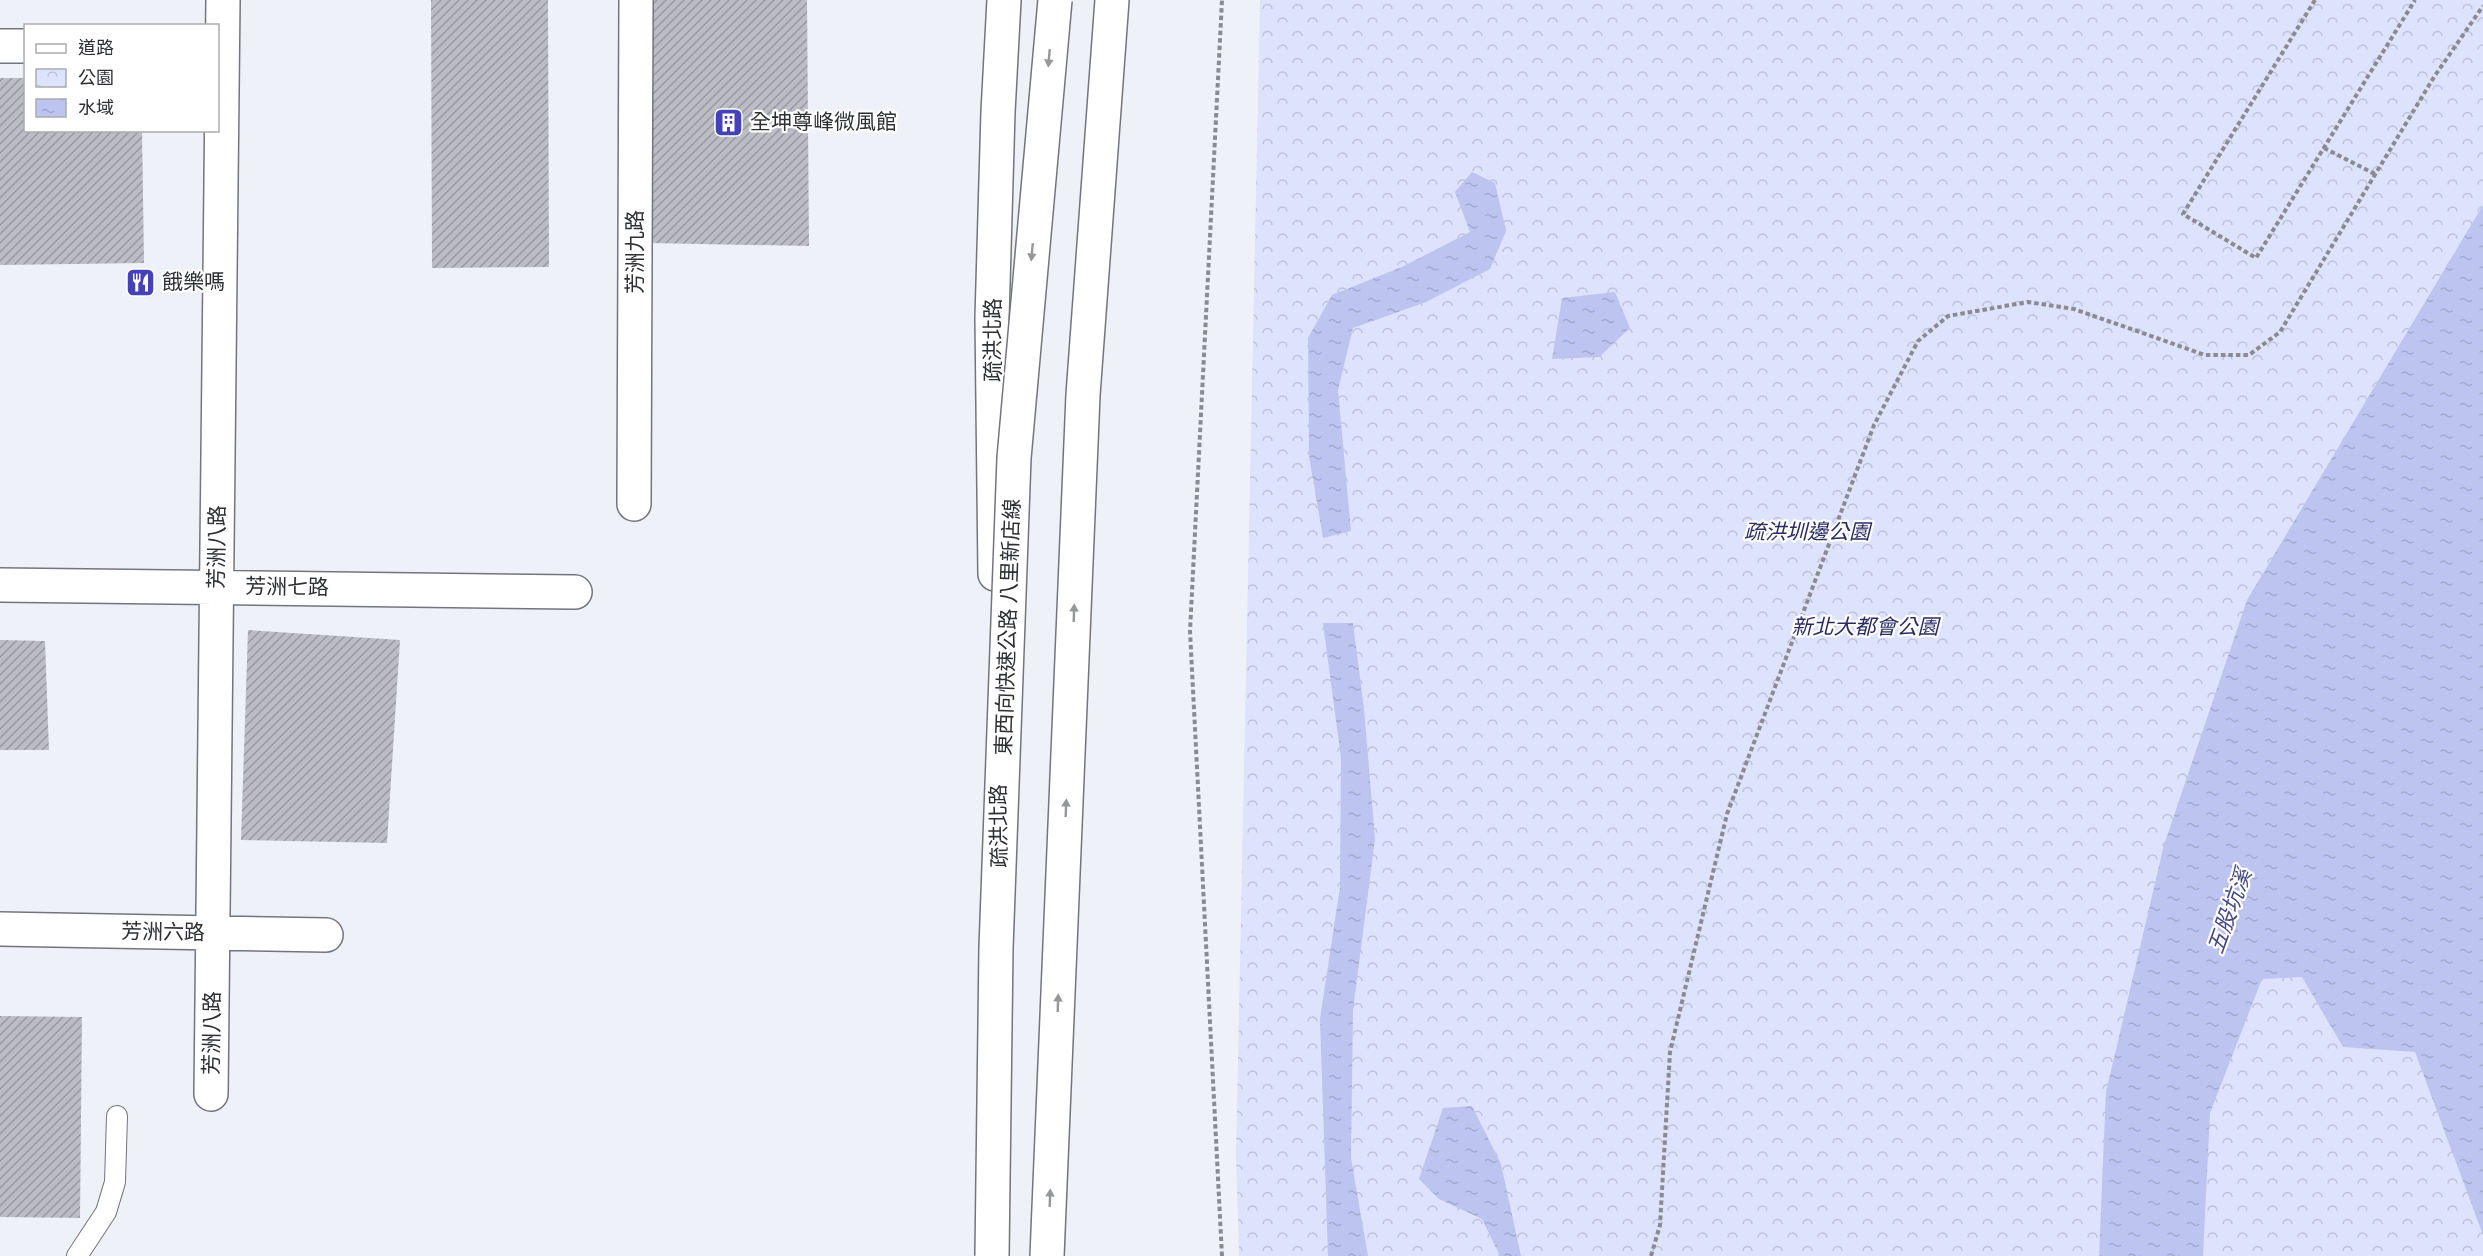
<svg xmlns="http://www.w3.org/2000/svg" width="2483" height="1256" font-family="Spectral,'Noto Sans TC',serif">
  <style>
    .park { fill: url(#park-crowns) }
    .water { fill: url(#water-ripples) }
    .building { fill: url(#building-hatch) }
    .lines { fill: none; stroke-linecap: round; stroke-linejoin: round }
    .lane-casing { stroke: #73757c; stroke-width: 22 }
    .street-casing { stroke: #73757c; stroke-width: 36 }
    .highway-casing { stroke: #73757c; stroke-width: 36 }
    .path { stroke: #898b90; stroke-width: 4; stroke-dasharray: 4.5 3; stroke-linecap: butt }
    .lane { stroke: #fff; stroke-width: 20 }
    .street { stroke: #fff; stroke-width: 33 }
    .highway { stroke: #fff; stroke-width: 33 }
    .highway-bridge-casing { stroke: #73757c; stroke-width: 36; stroke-linecap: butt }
    .highway-bridge { stroke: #fff; stroke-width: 33 }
    .oneway { fill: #969798 }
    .labels { text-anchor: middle; stroke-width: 4.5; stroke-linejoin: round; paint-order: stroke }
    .poi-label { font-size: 21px; fill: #2e2f32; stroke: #fff; text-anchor: start }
    .street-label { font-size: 21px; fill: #2e2f32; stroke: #fff }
    .park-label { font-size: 21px; font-style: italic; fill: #2a2c61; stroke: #fff }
    .water-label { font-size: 22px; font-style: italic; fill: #444981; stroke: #fff }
  </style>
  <defs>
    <pattern id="park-crowns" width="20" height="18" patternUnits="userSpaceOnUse" patternTransform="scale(1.5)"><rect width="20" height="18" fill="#dde2fd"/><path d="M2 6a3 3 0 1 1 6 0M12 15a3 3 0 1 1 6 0" fill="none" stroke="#bec2d9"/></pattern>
    <pattern id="water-ripples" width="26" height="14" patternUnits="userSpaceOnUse" patternTransform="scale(1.5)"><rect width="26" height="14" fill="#bdc4f0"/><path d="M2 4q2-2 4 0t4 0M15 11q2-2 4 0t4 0" fill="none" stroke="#a3a9ce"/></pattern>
    <pattern id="building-hatch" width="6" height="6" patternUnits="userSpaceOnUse" patternTransform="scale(1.5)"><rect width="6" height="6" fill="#bbbcc4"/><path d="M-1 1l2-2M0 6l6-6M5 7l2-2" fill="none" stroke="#9899a0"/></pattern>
  </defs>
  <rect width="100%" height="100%" fill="#eff1f9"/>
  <path class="park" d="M1260,0H2483V1256H1239L1236,1155Z"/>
  <path class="water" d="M1472,172L1495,183L1506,231L1490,269L1426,302L1353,328L1338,390L1351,531L1323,538L1309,456L1308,338L1332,295L1404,266L1470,232L1455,192Z
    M2483,205V1235L2415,1052L2343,1047L2302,977L2262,979L2210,1113L2203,1256H2099L2106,1092L2164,845L2247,600Z
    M1615,292L1630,328L1599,357L1552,359L1562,298Z
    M1323,623H1353L1364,709L1375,839L1353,1010L1351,1158L1368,1256H1328L1320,1019L1340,887L1341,758Z
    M1472,1106L1501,1164L1521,1256H1498L1499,1254L1482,1219L1439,1199L1419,1179L1443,1108Z"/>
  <path class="building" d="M431,0H548L549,267L432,268Z
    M652,0H807L809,246L649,243Z
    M0,78H26V130H142L144,263L0,265Z
    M248,630L400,640L387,843L241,840Z
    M0,640L45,641L49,750H0Z
    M0,1016L82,1017L80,1218L0,1217Z"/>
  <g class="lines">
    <defs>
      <path id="lane" d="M77,1256L106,1212L115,1182L117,1116"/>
      <path id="street" d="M0,46H26
        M634,504L636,0
        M995,574L992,318L998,112L1004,0
        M0,585L575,592
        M0,929L326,935
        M211,1094L223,0"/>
      <path id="highway" d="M1047,1256L1083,395L1112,0"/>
    </defs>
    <use href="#lane" class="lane-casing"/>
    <use href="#street" class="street-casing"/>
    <use href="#highway" class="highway-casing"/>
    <path class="path" d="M2315,0L2183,214L2256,258L2415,0
      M2324,148L2375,174
      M1222,1256L1190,631L1222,0
      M1651,1256L1660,1225L1670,1052L1727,814L1874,425L1918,341L1948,316L2028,302L2074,309L2205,355H2249L2280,332L2434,77L2483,6"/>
    <use href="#lane" class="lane"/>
    <use href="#street" class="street"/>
    <use href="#highway" class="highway"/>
    <defs>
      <path id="highway-bridge" d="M992,1256L996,948L1014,458L1055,0"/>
    </defs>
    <use href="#highway-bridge" class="highway-bridge-casing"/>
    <use href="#highway-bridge" class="highway-bridge"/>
  </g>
  <defs><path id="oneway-solid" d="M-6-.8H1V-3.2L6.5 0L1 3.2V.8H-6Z" transform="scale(1.5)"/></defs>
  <g class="oneway">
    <use href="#oneway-solid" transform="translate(1049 58) rotate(95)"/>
    <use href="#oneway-solid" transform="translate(1032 252) rotate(95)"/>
    <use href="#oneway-solid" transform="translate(1074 613) rotate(-88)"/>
    <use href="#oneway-solid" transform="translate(1066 808) rotate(-88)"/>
    <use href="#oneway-solid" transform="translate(1058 1003) rotate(-88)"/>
    <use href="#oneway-solid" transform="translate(1050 1198) rotate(-88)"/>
  </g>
  <defs>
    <symbol id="building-square" viewBox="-11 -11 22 22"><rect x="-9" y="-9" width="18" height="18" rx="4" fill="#4542b7" stroke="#fff"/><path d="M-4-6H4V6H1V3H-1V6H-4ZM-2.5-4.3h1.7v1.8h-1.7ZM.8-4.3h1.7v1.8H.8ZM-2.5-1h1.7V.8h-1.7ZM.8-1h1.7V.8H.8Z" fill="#fff"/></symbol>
    <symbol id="restaurant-square" viewBox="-11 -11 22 22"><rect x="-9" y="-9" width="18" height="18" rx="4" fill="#4542b7" stroke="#fff"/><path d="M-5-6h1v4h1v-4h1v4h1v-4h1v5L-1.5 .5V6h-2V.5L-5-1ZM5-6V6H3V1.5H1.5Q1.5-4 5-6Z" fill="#fff"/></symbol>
  </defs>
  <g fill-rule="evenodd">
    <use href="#building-square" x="712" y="106" width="33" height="33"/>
    <use href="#restaurant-square" x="124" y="266" width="33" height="33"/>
  </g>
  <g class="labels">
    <g class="poi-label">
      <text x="750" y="129">全坤尊峰微風館</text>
      <text x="162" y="289">餓樂嗎</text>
    </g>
    <g class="street-label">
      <text transform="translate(635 252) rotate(-90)" y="7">芳洲九路</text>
      <text transform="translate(993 340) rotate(-90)" y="7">疏洪北路</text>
      <text transform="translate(217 547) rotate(-89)" y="7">芳洲八路</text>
      <text transform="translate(287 587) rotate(1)" y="7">芳洲七路</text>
      <text transform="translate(1008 627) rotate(-88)" y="7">東西向快速公路 八里新店線</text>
      <text transform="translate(999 826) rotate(-91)" y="7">疏洪北路</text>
      <text transform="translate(163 932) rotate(1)" y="7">芳洲六路</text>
      <text transform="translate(212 1033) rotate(-89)" y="7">芳洲八路</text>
    </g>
    <g class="park-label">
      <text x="1807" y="539">疏洪圳邊公園</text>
      <text x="1865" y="634">新北大都會公園</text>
    </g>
    <g class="water-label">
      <text transform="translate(2229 911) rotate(-70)" y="8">五股坑溪</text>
    </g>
  </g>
  <rect x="24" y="24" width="195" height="108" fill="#ffffff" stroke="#abacad" stroke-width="1.5"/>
  <rect x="36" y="44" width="30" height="9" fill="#ffffff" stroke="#abacad" stroke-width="1.5"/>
  <text x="78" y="54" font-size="18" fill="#2e2f32">道路</text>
  <rect x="36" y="69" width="30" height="18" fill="url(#park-crowns)" stroke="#abacad" stroke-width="1.5"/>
  <text x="78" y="84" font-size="18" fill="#2e2f32">公園</text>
  <rect x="36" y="99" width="30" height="18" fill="url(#water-ripples)" stroke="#abacad" stroke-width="1.5"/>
  <text x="78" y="114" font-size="18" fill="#2e2f32">水域</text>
</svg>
